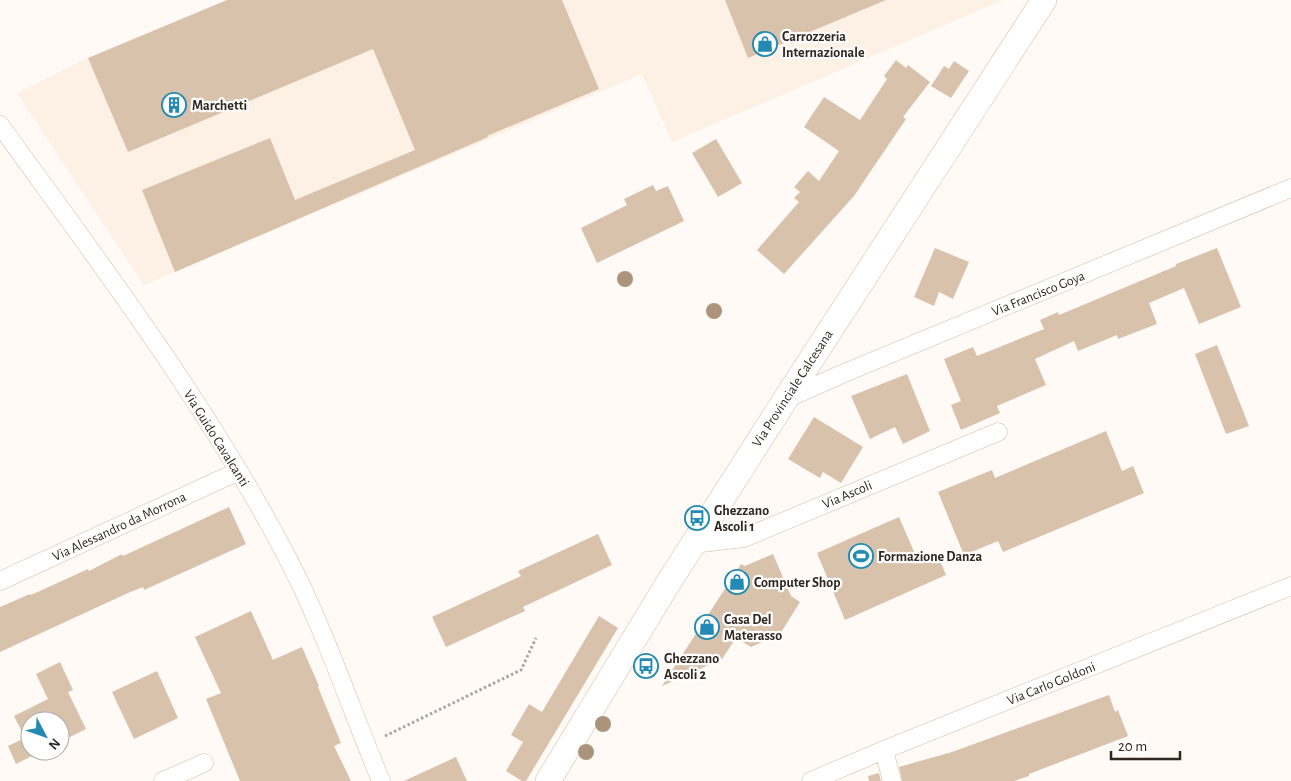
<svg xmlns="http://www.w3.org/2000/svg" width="1291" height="781" font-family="'Alegreya Sans',sans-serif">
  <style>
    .built { fill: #fdf0e5 }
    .building { fill: #d9c2ac }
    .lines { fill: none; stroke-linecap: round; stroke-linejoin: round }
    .minor-casing { stroke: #d3bca6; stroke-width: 19 }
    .secondary-casing { stroke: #d3bca6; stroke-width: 26 }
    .path { stroke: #aba59e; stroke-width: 3; stroke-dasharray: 2.5 2.5; stroke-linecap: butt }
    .minor { stroke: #fff; stroke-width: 18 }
    .secondary { stroke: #fff; stroke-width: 25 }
    .tree { fill: #ab947b }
    .labels { text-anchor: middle; stroke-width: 4.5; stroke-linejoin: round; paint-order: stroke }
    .poi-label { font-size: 14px; font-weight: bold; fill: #30271f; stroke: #fff; text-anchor: start }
    .street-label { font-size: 14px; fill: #30271f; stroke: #fff }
  </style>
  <rect width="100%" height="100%" fill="#fffaf5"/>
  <path class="built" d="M228,0H1003L672,142L642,74L144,285L17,93L88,58Z"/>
  <path class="building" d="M227,0H562L599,89L487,136L488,137L175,272L142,190L270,138L295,200L415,150L373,49L128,152L88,58Z
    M725,0H886L748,58Z
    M896,60L906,68L908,65L930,82L903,117L906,119L854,196L784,274L757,250L799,202L794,198L800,192L794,187L808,171L819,181L839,151L804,127L824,97L860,120L887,79L884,76Z
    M954,61L969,71L951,98L931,86L944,66L949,69Z
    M716,139L742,183L718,197L692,153Z
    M653,185L656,191L668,186L684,221L597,263L581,228L627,205L624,199Z
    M935,248L969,262L953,299L939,292L934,306L914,297Z
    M1217,248L1241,307L1199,324L1184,288L1149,303L1157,324L1118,339L1117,335L1078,351L1074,341L1035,359L1046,385L997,406L1000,413L961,430L951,405L961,401L944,359L973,347L977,356L1044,329L1040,320L1058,312L1059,315L1176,266V264Z
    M1217,345L1249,426L1226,434L1195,354Z
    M907,374L930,431L903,444L895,427L870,439L851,396Z
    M814,417L863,447L841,483L823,472L820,478L788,459Z
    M1106,431L1122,471L1133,466L1144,493L1003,552L998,541L964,555L938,492L992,470L995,478Z
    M229,507L246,544L144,590L143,587L128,593L0,652V607L30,594L31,595L88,569L89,571L122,554L123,556Z
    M899,517L918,561L937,553L946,575L845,620L817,553Z
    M598,534L612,565L523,607L525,611L446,647L432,617L521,576L518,571Z
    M773,554L791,596L800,602L780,634L751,647L736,638L722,659L662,686L741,564L745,566Z
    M251,611L273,660L302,647L319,686L318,687L341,743L334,746L351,781H240L206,699L221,693L195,637Z
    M599,616L618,628L526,781H522L506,771L523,742L511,735L529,704L542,712Z
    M60,662L73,690L68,692L86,729L60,742V721H30V751H42L16,764L8,746L25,738L14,716L48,699L36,674Z
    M157,671L178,718L134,739L112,692Z
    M1109,695L1115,712L1118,710L1128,736L1029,774V776L1014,781H902L899,767L952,752Z
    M456,757L467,781H404Z
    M879,773L881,781H869L868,776Z"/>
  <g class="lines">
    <defs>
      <path id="minor" d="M0,125C101,265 208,405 288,559C325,630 350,707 381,781
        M786,399L842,374L1291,188
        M693,544L744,538L998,432
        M0,581L239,471
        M884,750L892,781
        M163,781L204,763
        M811,781L884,750L1291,586"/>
      <path id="secondary" d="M548,781L667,585L785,400L1044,0"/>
    </defs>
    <use href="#minor" class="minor-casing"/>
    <use href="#secondary" class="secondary-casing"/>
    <path class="path" d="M385,736L521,670L536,638"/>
    <use href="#minor" class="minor"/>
    <use href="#secondary" class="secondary"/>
  </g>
  <g class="tree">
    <circle cx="625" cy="279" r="8"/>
    <circle cx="714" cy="311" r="8"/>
    <circle cx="603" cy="724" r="8"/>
    <circle cx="586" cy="752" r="8"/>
  </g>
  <defs>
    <symbol id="shop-ring" viewBox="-11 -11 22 22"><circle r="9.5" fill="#fff" stroke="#238bb3" stroke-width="1.5"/><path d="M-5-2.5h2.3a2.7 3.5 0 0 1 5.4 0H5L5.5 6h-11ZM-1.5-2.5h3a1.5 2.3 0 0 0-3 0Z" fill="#238bb3"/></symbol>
    <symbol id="building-ring" viewBox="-11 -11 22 22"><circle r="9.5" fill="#fff" stroke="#238bb3" stroke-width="1.5"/><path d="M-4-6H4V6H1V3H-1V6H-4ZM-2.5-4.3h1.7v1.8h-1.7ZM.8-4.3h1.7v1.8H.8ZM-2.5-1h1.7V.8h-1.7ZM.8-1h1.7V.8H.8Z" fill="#238bb3"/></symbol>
    <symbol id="bus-ring" viewBox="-11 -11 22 22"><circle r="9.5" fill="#fff" stroke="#238bb3" stroke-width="1.5"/><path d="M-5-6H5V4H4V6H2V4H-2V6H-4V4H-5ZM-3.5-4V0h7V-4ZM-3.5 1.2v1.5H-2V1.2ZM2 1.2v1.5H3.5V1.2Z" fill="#238bb3"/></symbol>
    <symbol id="stadium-ring" viewBox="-11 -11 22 22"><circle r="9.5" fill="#fff" stroke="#238bb3" stroke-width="1.5"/><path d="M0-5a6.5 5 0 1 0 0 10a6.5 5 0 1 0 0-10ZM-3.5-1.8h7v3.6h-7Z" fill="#238bb3"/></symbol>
  </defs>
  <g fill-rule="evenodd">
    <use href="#shop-ring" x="751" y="30" width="28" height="28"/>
    <use href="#building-ring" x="160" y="91" width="28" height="28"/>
    <use href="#bus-ring" x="683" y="504" width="28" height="28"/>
    <use href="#stadium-ring" x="847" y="542" width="28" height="28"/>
    <use href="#shop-ring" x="723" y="568" width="28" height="28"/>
    <use href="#shop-ring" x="693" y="613" width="28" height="28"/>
    <use href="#bus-ring" x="632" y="652" width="28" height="28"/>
  </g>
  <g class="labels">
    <g class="poi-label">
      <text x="782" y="41">Carrozzeria<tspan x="782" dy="16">Internazionale</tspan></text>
      <text x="192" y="110">Marchetti</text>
      <text x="714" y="515">Ghezzano<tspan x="714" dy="16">Ascoli 1</tspan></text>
      <text x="878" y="561">Formazione Danza</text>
      <text x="754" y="587">Computer Shop</text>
      <text x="724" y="624">Casa Del<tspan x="724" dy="16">Materasso</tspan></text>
      <text x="664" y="663">Ghezzano<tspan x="664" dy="16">Ascoli 2</tspan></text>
    </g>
    <g class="street-label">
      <text transform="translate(1038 293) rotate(-22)" y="5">Via Francisco Goya</text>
      <text transform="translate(792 388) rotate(-57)" y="5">Via Provinciale Calcesana</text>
      <text transform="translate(217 438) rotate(58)" y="5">Via Guido Cavalcanti</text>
      <text transform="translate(847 494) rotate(-23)" y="5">Via Ascoli</text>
      <text transform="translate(119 526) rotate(-25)" y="5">Via Alessandro da Morrona</text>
      <text transform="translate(1051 683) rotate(-22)" y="5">Via Carlo Goldoni</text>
    </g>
  </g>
  <g transform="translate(45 736) rotate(131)"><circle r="24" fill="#ffffff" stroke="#aca9a5"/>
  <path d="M0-4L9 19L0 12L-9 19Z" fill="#238bb3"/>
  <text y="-8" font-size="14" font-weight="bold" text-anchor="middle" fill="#30271f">N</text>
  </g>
  <path d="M1111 751v8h69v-8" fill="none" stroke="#30271f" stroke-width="2.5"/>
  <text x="1118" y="751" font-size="15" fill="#30271f" stroke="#ffffff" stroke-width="4" paint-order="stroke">20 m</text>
</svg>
